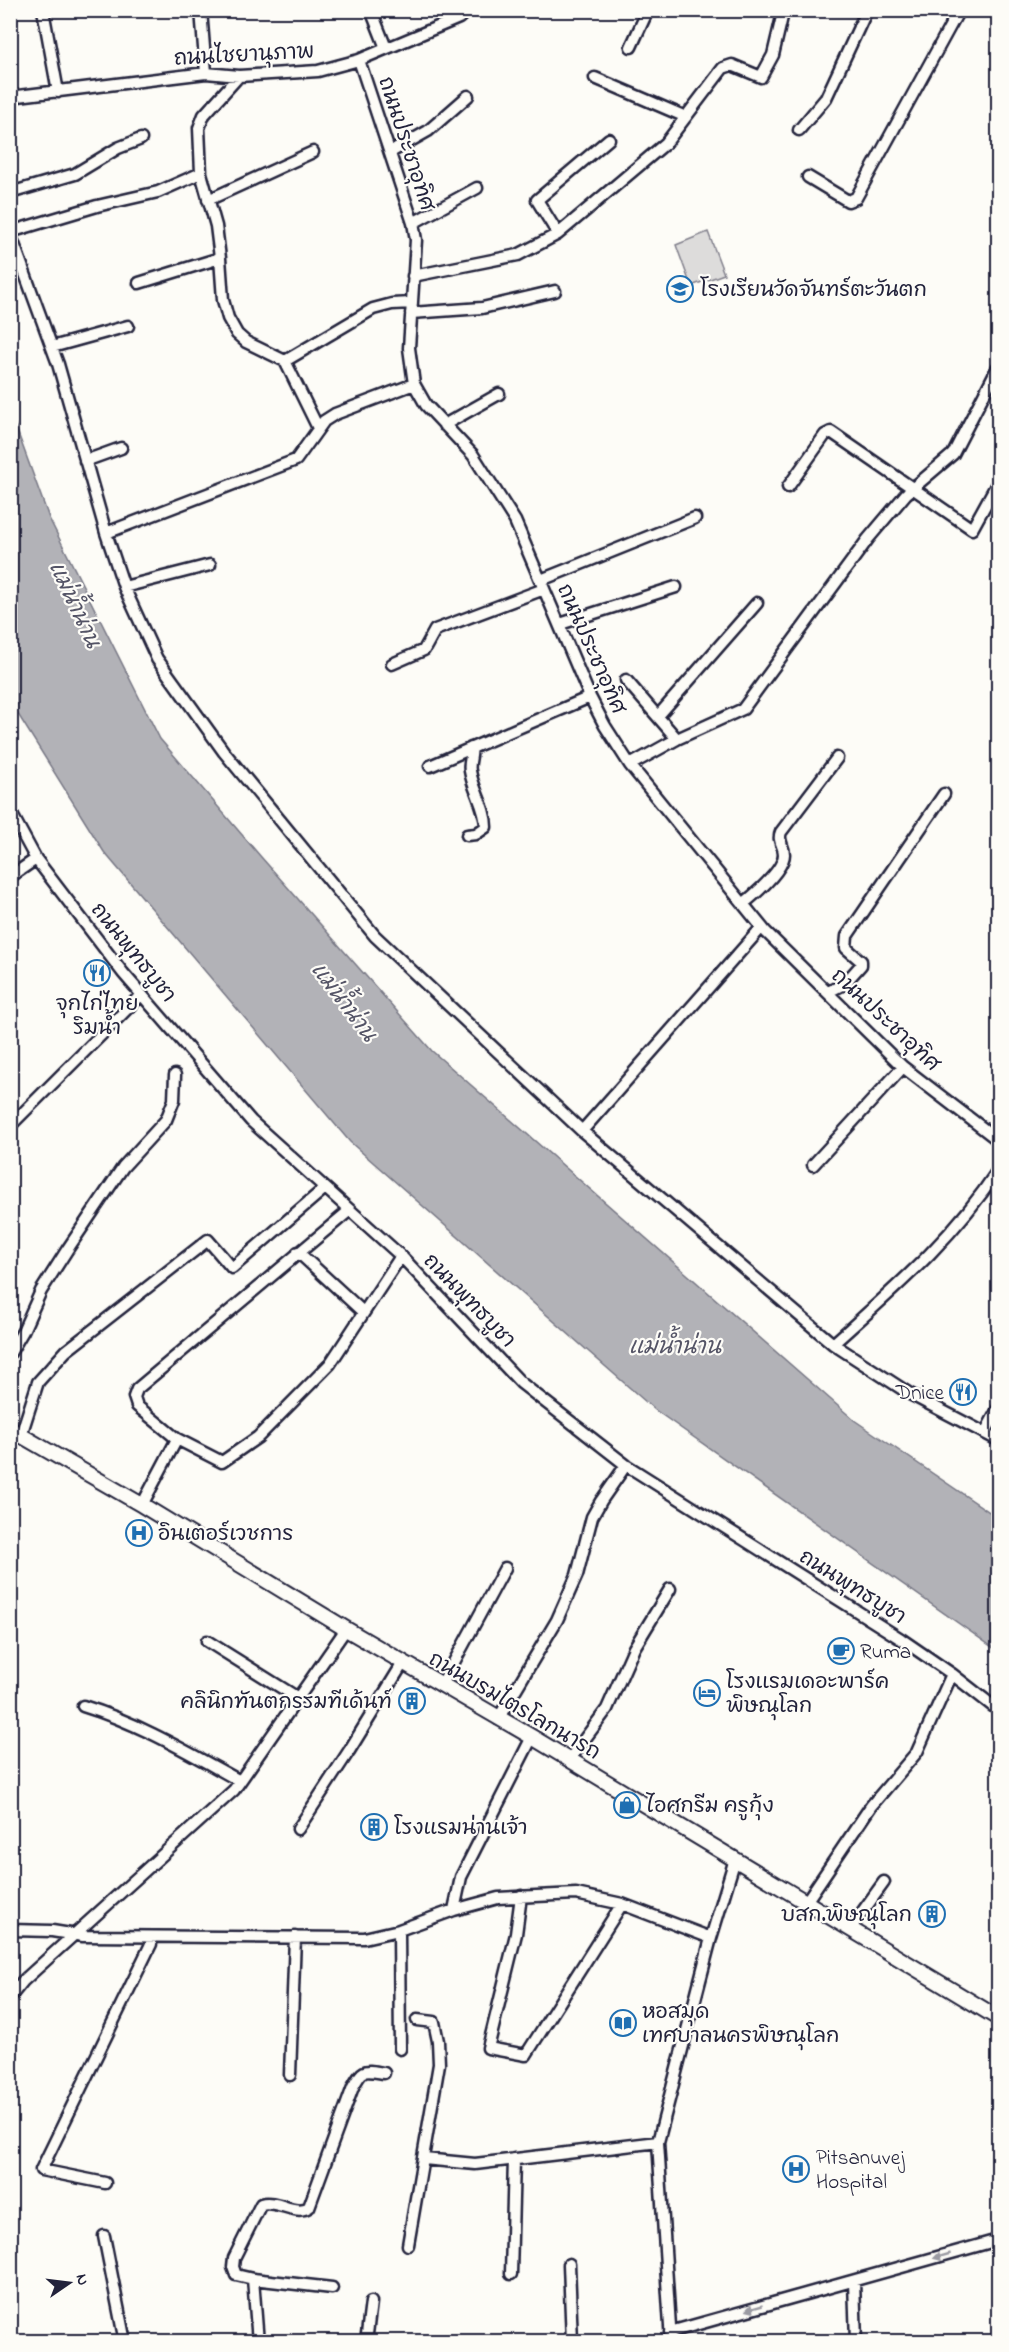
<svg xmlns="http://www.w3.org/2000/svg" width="1009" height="2352" font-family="'Indie Flower','Playpen Sans Thai',sans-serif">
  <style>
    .green { fill: #dddcdb; stroke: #807f8b; stroke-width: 1.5 }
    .water { fill: #b2b2b7; stroke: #787885; stroke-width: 1.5 }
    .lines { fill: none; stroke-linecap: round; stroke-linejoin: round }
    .minor-casing { stroke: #22223b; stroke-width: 15 }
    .major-casing { stroke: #22223b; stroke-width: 18 }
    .minor { stroke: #fdfcf7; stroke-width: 10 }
    .major { stroke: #fdfcf7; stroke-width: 14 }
    .oneway { fill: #9a9aa2 }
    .labels { text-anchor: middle; stroke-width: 4.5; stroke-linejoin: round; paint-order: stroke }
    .street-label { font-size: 21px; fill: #22223b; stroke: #fdfcf7 }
    .poi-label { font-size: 21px; fill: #22223b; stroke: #fdfcf7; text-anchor: start }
    .water-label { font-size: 22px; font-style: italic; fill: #545466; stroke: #fdfcf7 }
  </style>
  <rect width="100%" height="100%" fill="#fdfcf7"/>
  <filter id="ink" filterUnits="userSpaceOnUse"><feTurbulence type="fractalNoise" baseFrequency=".0167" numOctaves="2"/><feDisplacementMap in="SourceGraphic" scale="12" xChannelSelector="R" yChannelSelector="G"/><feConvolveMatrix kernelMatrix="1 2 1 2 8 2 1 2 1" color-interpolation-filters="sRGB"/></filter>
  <g filter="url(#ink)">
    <path class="green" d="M708,232L724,274L691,286L676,245Z"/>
    <path class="water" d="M11,414L49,518L160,739L261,857L432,1051L854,1420L998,1518V1651L655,1410L350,1142L104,852L11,703Z"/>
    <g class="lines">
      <defs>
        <path id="minor" d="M43,10L58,92
          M201,10L206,73
          M371,10L386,48
          M631,47L648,10
          M359,60L413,223L416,240L409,348L414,384L426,405L473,455L515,521L590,697L605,726L630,765L765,931L903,1067L998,1140
          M239,76L204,115L199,128L201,173L216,226L220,258L223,300L228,318L237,334L246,342L285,361L318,428
          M595,78L686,117
          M10,97L206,73L239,76L318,71L359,60L459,18L468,10
          M799,130L826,98L867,10
          M391,152L428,131L468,96
          M808,177L848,201L856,198L959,10
          M10,193L75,174L118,148L141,139
          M208,200L313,152
          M413,223L477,188
          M10,232L97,206L158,192L201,173
          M10,233L58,364L106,533L124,587L157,659L224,752L375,936L582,1131L833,1344L910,1394L998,1440
          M558,234L537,200L609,139
          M413,276L518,255L558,234L666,143L723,68L732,65L761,77L773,55L782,17L786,10
          M139,283L220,258
          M411,313L482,308L555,291
          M52,347L128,326
          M285,361L373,309L392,304L412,303
          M444,425L499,394
          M85,461L121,448
          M788,487L825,435L831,432L972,529L998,482
          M106,533L296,460L324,421L335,414L414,384
          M541,580L695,518
          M124,587L210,565
          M560,624L676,587
          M392,664L424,650L435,630L544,589
          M626,680L677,739
          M658,716L757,603
          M630,765L677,739L743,709L868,539L906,494L953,454L998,367
          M430,766L590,697
          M10,811L36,859L123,973L251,1121L401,1256L521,1383L626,1465L901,1639L952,1674L998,1710
          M467,835L476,834L486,827C486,808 473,790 470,771C468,763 473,755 471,748
          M10,877L36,859
          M743,904C754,895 784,870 784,854C784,845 777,841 781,832L837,758
          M828,992L844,984L861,965V961L846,948L847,936L944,794
          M10,1126L141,995
          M582,1131L762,927
          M813,1165L903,1067
          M298,1252L363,1312
          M833,1344C894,1289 953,1239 998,1170
          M10,1353L23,1331L41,1291L67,1250L123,1167L166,1120L174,1100L175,1075
          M985,1433L998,1409
          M21,1435L38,1382L66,1351L208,1240L232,1268L325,1188
          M177,1439L222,1462L258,1437L330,1364L401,1256
          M142,1505L177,1439L137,1406L134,1397L137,1389L350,1210
          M207,1641L298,1698
          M441,1686L505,1568
          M83,1706C139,1723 189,1753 240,1781
          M498,1719L557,1620L577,1575L592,1517L601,1501L626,1465
          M569,1760L607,1709L634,1648L670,1589
          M298,1829L349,1751L403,1663
          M521,1896L516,1934L488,2048L526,2055L622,1904
          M806,1902L871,1806L917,1752L952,1674
          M454,1910L461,1877L532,1737
          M850,1929L884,1882
          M10,1930L52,1931L83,1936L364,1938L399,1930L454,1910L498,1898L576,1894L622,1904L711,1938
          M399,1930L400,2049
          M10,1997L23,1981L234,1790L346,1629
          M290,2075L295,1937
          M424,2159L475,2164L658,2142
          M105,2183L41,2170L151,1944V1937
          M104,2236L125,2342
          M408,2245L439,2064L438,2041L434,2022L417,2020
          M569,2264L572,2342
          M511,2274L514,2159
          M253,2279L258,2342
          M854,2281L856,2342
          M332,2288L253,2279L236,2275L233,2267L234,2258L261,2204C277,2199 295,2216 309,2207L353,2087C363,2068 364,2070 384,2073
          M670,2332L998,2240
          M366,2342L371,2302
          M671,2342L658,2142L711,1938L735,1859"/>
        <path id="major" d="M10,1429L142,1505L346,1629L532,1737L998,2018"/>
      </defs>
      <use href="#minor" class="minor-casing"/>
      <use href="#major" class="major-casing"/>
      <use href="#minor" class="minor"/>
      <use href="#major" class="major"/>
    </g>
    <defs><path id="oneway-solid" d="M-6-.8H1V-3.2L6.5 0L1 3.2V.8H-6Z" transform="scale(1.5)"/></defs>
    <g class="oneway">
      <use href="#oneway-solid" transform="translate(942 2256) rotate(164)"/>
      <use href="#oneway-solid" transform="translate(754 2308) rotate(164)"/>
    </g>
  </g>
  <defs>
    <symbol id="school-ring" viewBox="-11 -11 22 22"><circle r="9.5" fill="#fdfcf7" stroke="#1f6fb2" stroke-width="1.5"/><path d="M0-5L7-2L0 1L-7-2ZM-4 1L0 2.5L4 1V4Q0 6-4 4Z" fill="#1f6fb2"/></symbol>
    <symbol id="restaurant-ring" viewBox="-11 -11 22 22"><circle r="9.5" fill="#fdfcf7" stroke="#1f6fb2" stroke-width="1.5"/><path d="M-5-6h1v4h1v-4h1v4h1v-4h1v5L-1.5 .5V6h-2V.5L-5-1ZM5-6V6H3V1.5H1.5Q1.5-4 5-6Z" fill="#1f6fb2"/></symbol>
    <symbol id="hospital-ring" viewBox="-11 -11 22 22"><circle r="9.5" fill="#fdfcf7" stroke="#1f6fb2" stroke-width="1.5"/><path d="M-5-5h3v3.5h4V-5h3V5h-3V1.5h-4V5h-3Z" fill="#1f6fb2"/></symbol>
    <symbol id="cafe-ring" viewBox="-11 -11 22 22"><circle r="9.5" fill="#fdfcf7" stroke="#1f6fb2" stroke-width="1.5"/><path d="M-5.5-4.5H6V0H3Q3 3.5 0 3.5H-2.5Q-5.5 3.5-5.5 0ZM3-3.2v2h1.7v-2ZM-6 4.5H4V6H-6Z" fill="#1f6fb2"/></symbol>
    <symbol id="hotel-ring" viewBox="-11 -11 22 22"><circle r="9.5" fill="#fdfcf7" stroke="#1f6fb2" stroke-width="1.5"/><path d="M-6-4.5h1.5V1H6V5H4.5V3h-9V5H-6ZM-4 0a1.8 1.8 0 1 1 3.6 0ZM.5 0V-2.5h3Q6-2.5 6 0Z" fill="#1f6fb2"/></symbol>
    <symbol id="building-ring" viewBox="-11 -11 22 22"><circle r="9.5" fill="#fdfcf7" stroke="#1f6fb2" stroke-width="1.5"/><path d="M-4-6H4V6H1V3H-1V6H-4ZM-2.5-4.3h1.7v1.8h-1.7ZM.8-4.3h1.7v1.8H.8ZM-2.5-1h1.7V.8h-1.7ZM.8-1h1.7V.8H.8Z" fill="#1f6fb2"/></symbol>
    <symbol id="shop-ring" viewBox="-11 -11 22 22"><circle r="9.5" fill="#fdfcf7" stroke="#1f6fb2" stroke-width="1.5"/><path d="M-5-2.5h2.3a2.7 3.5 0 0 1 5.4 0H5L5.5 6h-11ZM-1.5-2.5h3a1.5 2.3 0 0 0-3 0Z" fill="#1f6fb2"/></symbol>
    <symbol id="library-ring" viewBox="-11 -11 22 22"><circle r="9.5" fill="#fdfcf7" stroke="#1f6fb2" stroke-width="1.5"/><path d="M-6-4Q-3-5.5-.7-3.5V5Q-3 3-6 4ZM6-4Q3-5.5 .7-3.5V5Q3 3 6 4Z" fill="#1f6fb2"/></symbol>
  </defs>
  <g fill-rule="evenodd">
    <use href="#school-ring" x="665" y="274" width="30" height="30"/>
    <use href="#restaurant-ring" x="82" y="958" width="30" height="30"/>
    <use href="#restaurant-ring" x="948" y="1377" width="30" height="30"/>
    <use href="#hospital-ring" x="124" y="1518" width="30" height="30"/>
    <use href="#cafe-ring" x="826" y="1636" width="30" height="30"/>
    <use href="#hotel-ring" x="692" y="1678" width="30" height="30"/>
    <use href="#building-ring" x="397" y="1686" width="30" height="30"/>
    <use href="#shop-ring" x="612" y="1790" width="30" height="30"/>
    <use href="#building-ring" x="359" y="1812" width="30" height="30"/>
    <use href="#building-ring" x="917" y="1899" width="30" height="30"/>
    <use href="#library-ring" x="608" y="2008" width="30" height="30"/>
    <use href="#hospital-ring" x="781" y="2154" width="30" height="30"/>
  </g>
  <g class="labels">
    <g class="street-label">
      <text transform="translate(244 54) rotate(-3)" y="7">ถนนไชยานุภาพ</text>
      <text transform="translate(407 143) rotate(72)" y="7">ถนนประชาอุทิศ</text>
      <text transform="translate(592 648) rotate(66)" y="7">ถนนประชาอุทิศ</text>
      <text transform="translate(134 952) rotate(51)" y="7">ถนนพุทธบูชา</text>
      <text transform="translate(886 1019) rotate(43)" y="7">ถนนประชาอุทิศ</text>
      <text transform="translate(470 1300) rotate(46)" y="7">ถนนพุทธบูชา</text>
      <text transform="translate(853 1586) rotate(32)" y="7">ถนนพุทธบูชา</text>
      <text transform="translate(515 1705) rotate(30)" y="7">ถนนบรมไตรโลกนารถ</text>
    </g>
    <g class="poi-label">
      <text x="700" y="296">โรงเรียนวัดจันทร์ตะวันตก</text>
      <text x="97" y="1010" text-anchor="middle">จุกไก่ไทย<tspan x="97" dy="24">ริมน้ำ</tspan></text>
      <text x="944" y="1399" text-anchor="end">Dnice</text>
      <text x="158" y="1540">อินเตอร์เวชการ</text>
      <text x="860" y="1658">Ruma</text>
      <text x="726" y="1688">โรงแรมเดอะพาร์ค<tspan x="726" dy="24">พิษณุโลก</tspan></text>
      <text x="392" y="1708" text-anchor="end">คลินิกทันตกรรมทีเด้นท์</text>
      <text x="646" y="1812">ไอศกรีม ครูกุ้ง</text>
      <text x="394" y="1834">โรงแรมน่านเจ้า</text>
      <text x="912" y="1921" text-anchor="end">บสก.พิษณุโลก</text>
      <text x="642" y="2018">หอสมุด<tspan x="642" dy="24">เทศบาลนครพิษณุโลก</tspan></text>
      <text x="816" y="2164">Pitsanuvej<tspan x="816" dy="24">Hospital</tspan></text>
    </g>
    <g class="water-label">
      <text transform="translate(76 604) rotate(65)" y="8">แม่น้ำน่าน</text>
      <text transform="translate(345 1001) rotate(53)" y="8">แม่น้ำน่าน</text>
      <text x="675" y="1353">แม่น้ำน่าน</text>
    </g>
  </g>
  <rect width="1009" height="2352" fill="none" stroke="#fdfcf7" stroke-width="36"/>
  <rect x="18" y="18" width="973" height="2316" fill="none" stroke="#22223b" stroke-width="2" filter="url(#ink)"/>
  <g transform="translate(69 2283) rotate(76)" stroke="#fdfcf7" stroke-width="4.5" paint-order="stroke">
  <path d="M0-4.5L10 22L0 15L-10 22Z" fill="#22223b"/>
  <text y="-9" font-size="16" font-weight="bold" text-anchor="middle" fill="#22223b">N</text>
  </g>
</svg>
